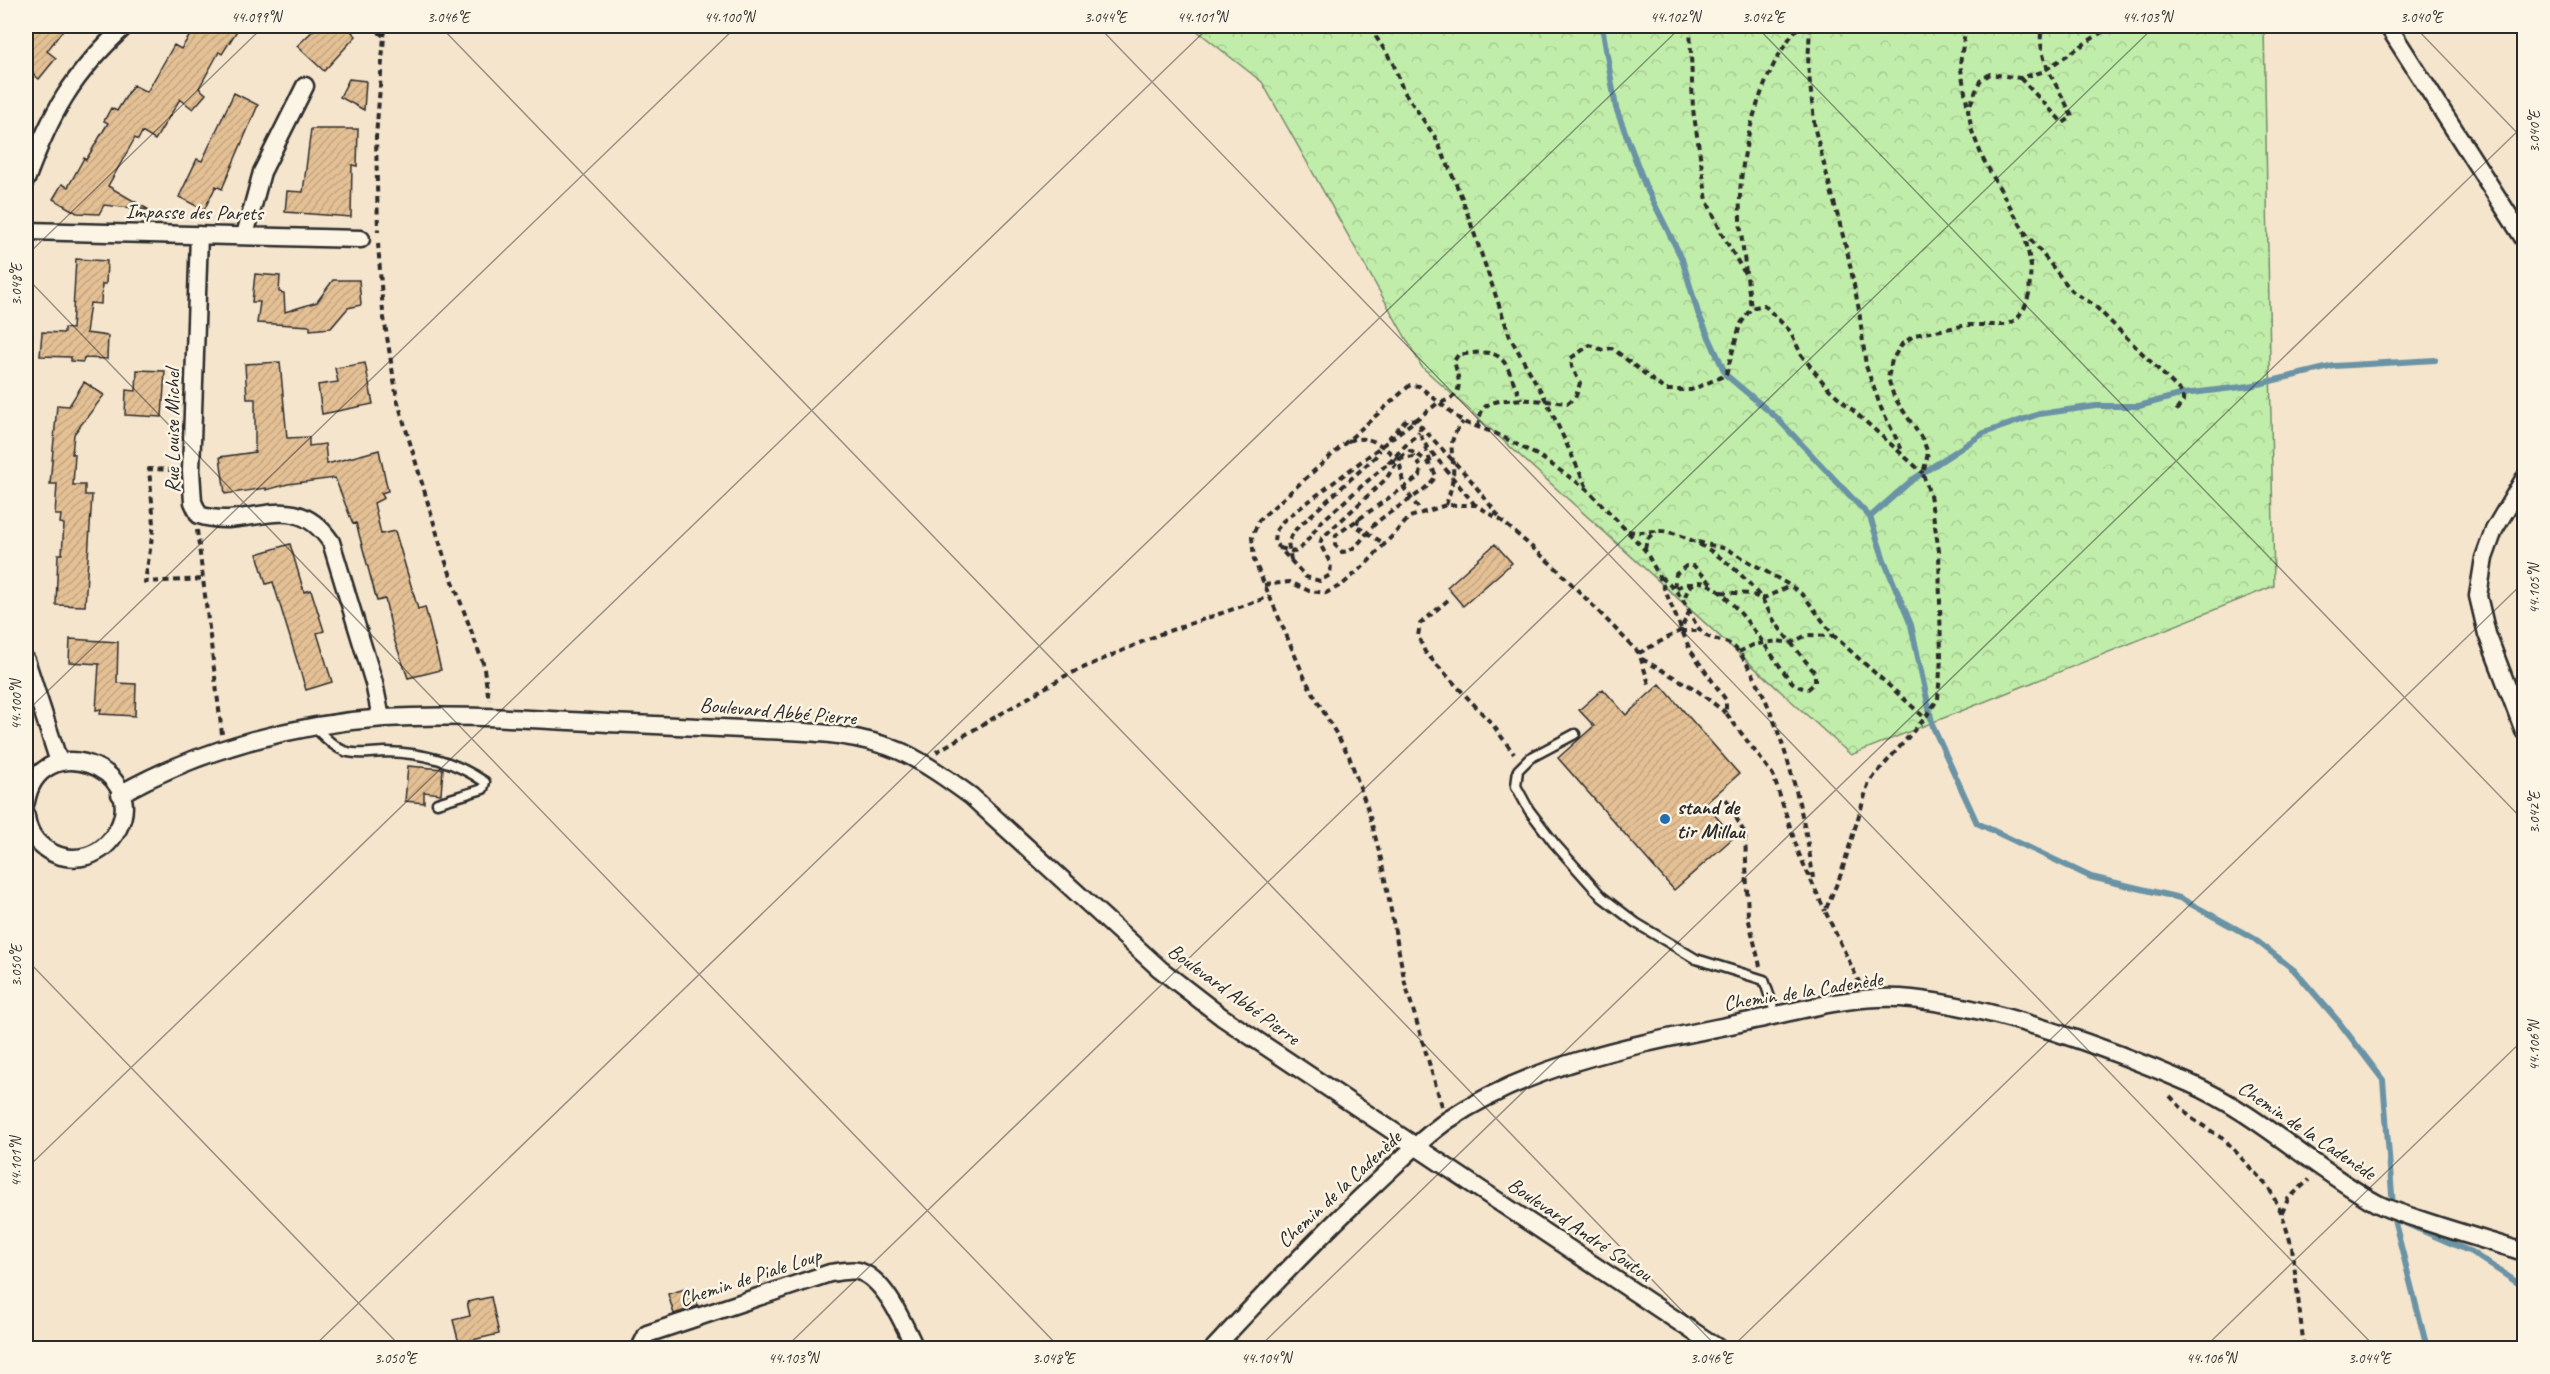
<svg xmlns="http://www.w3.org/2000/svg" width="2550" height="1374" font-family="Caveat,sans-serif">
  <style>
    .forest { fill: url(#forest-crowns); stroke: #768c6a; stroke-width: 1.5 }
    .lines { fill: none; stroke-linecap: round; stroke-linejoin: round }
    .stream { stroke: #6b93a5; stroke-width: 6 }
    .building { fill: url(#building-hatch); stroke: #2b2b2b; stroke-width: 1.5 }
    .service-casing { stroke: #2b2b2b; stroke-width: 13 }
    .minor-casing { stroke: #2b2b2b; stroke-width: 21 }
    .path { stroke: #2b2b2b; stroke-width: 4; stroke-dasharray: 6 4.5; stroke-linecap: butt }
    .service { stroke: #fcf5e5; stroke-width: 8 }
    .minor { stroke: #fcf5e5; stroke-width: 16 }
    .ticks { fill: none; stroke: #2b2b2b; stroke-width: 1.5; stroke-opacity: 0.45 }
    .poi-dot { fill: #1f6fb2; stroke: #fcf5e5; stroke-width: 2 }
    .labels { text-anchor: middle; stroke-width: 5; stroke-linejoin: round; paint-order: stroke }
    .street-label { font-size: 21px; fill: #2b2b2b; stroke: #fcf5e5 }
    .poi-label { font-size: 21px; font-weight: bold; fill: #2b2b2b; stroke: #fcf5e5; text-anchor: start }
    .neatline { fill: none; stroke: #2b2b2b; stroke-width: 2 }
    .ticks-label { font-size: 15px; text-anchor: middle; fill: #2b2b2b }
  </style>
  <defs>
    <pattern id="forest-crowns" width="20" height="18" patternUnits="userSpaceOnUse" patternTransform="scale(1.5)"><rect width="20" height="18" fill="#c1edaa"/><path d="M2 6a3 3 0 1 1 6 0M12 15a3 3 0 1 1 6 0" fill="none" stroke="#a6cb92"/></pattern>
    <pattern id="building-hatch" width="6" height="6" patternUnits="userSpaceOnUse" patternTransform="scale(1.5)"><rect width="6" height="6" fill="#e4c095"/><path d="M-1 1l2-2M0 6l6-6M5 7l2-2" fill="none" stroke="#c4a581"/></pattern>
  </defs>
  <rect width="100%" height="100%" fill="#f5e5cd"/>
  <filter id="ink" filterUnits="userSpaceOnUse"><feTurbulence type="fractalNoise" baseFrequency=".0167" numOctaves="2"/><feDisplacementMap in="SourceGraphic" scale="12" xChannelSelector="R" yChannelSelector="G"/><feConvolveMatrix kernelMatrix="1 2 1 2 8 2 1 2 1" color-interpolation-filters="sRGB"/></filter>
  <g filter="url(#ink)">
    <path class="forest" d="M1191,26H2264L2274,586L1851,755L1422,367L1262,82Z"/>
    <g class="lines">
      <path class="stream" d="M1602,26L1616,108L1645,185L1682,259L1698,313L1726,375L1777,418L1870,517L1884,560L1911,625L1933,727L1977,823L2091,877L2180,898L2253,938L2294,970L2339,1022L2383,1080L2394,1219L2427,1348
        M1870,517L1912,480L1984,433L2039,414L2096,406H2139L2183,394L2250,386L2334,366L2435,360
        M2398,1220L2471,1252L2524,1287"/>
    </g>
    <path class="building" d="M26,26H66L47,51L56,58L39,79L26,69Z
      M196,26H240L222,54L219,52L199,88L206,94L193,109L180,99L155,140L142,132L138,140L135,138L108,186L149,210L104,205L99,214L77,213L53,199L62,184L68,187L84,158L86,160L108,123L104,121L111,108L117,111L133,85L147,92L174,45L181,49Z
      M318,26H346L356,36L324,71L297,46Z
      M349,79L366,81L364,110L340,97Z
      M234,93L258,105L222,189L216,186L204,210L179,197L197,159L202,161Z
      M311,129H358L357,166L352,165L351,217L285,212L287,191L303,192Z
      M76,259L107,261L106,284H102L101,304L90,303L86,333L108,336L107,359L84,358L83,362L71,361V357L40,356L42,332L64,333V328L72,329Z
      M255,274L280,276L279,292L284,293L285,312L317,302L333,280H359L361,305L348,308L331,328L310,330V326L257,323L260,302H252Z
      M280,362L287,438L309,437V446L325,444L327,464L379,450L388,491L381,493L384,498L374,503L381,534L395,531L418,609L425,607L441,670L408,678L394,639L385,599L377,601L356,523L353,524L335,478L288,484L266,490V488L225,494L220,457L255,452V399H247L245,364Z
      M365,363L373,404L322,414L318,385L338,382L335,368Z
      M137,370L165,371L162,417L125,415L126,390L136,391Z
      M84,382L104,395L74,434L72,454H75L73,485H85V495H92L85,606L56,605L58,554H62L64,524L60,523L61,515H55L57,484H50L57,405L69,406Z
      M290,544L304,592L311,590L324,631L317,633L332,682L306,690L273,582L266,584L257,554Z
      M1495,544L1512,563L1463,606L1447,587Z
      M70,639L118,642L117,683L136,684L135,716L100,714L101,709L96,710L99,664L69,662Z
      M1660,684L1739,774L1705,804L1734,837L1674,890L1558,758L1594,726L1579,710L1603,689L1626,715Z
      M408,766L443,769L441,794L424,792V803L405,801Z
      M692,1287L698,1306L674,1314L668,1294Z
      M491,1297L499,1334L459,1343L453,1320L470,1316L467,1302Z"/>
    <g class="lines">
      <defs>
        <path id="service" d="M315,728C325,737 335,749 348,752C359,755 374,752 386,752C424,753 454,761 485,782L483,789L437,803
          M1575,734L1530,758L1518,770L1516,786L1529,810L1554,843L1602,897L1636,923L1696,959L1764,980L1776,1015"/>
        <path id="minor" d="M2388,26L2524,239
          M26,180C51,112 72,75 125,26
          M26,231L361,239
          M199,235L191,471L193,502L199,515C251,532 292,485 331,542L374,683L381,718
          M245,235L262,172L305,86
          M2524,479L2494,530L2484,558L2478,596L2487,634L2524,731
          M26,660L59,762
          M120,794C198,750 294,724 384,718C466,713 550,721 633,724C677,726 720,728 764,730C810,732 859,733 902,752C927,764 949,780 971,796L1160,969L1222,1017L1718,1348
          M26,802C39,727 150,767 118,829C111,842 101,852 87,856C59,864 29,845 26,816
          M640,1348L647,1334L830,1273C838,1272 850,1269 858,1271C885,1278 904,1325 915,1348
          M1214,1348C1266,1292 1319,1236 1375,1184C1399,1162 1422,1138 1448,1120C1538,1060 1646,1043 1750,1021C1802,1010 1858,993 1912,999C1999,1008 2108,1048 2189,1083C2258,1113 2311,1167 2376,1203C2389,1210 2404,1214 2418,1219C2453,1231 2489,1241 2524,1252"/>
      </defs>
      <use href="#service" class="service-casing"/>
      <use href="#minor" class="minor-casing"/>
      <path class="path" d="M370,26L384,36L376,137L378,232
        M1374,26L1376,37L1393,63L1403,90L1435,137L1447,163L1462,198L1510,337L1547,402L1587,488
        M1690,26L1693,109L1707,201L1723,236L1747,277L1751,308
        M1810,26L1808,65L1815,130L1848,255L1859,310L1866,366L1881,408L1902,450
        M1966,26L1960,64L1968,109
        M384,36L386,26
        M2020,78L2063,123L2072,117C2060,87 2035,60 2042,26
        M2024,231L2072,291L2094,305L2183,394V401L2176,411
        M378,243L383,312L397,399L444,557L483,663L489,700
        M1746,273C1744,255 1741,237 1740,219C1737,157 1759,73 1799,26
        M1422,425L1419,431L1424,443L1475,505
        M1478,427C1479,421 1480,413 1483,409C1494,393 1550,402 1568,403L1576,396L1580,383L1572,367L1571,358L1590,345L1603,350L1612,348L1665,390H1691L1726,375L1740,325L1751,308L1764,305L1790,331L1802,356L1827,387L1923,473
        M1388,439L1407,419L1415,420L1470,479L1500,518
        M1348,441C1373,434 1379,445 1399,459L1404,488L1422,513
        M1425,447L1432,466
        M1388,463L1419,432
        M174,470L149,469L154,524L145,582L203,579
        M1446,505C1449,496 1452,486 1453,476C1455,451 1444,445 1463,422
        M1359,518L1356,526L1385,544
        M197,530L222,734
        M1628,531C1643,534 1655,529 1669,532C1704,541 1740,569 1761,598C1767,606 1770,615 1775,622C1788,640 1802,656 1815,673V683L1808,689C1801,688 1796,686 1791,681C1778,668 1699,533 1684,601
        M1698,542L1727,549L1791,586L1804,596L1834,636L1925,718
        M1280,548L1295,552L1304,545L1320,523L1356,491L1386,465L1410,451C1423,457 1431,463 1436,476C1422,497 1392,507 1373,526C1363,536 1357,551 1342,552L1335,545L1336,535L1420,476L1421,467L1414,457L1399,459L1386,479L1322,538L1320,544L1331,564L1330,575L1320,581L1306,577L1274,542L1275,532L1283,521L1438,403C1465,397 1460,383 1454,361L1458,355C1509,346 1503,361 1521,399
        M1645,549L1647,539L1656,531
        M1291,560L1288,542L1296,529L1375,457L1380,450
        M1661,577C1669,584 1677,591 1683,600C1690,610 1693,623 1702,632C1712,643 1728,638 1737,650C1776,698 1806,816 1813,878
        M1692,584H1684L1674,589L1676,574L1686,566H1694L1714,586
        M1264,585L1290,582L1309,591L1326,593L1343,584L1366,564L1410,517L1446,505H1476L1502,521L1557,569L1639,653L1649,684
        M1721,592L1750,594L1762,599L1790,586
        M1448,600L1420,624L1418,636L1425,652L1493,725L1514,754
        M1680,631H1700
        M1739,652L1753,645L1777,641L1791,643L1807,635L1833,636
        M1639,653L1680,631L1689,612
        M1642,659L1695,689L1726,713
        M936,752L1065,676L1160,634L1269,597
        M1726,799L1745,834L1748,917L1760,966
        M1860,984L1825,911L1841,874L1869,782L1925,718L1938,699L1941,657L1939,551L1930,495L1923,474L1928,453L1923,440L1894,397L1888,378L1892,360L1902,344L1915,335L1967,325H2006L2017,319L2025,307L2029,294L2031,266L2024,231L1983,159L1972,131L1968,110L1980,81L1990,74L2020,78L2042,72L2111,26
        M2170,1096L2191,1118L2225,1140L2269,1188L2282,1214L2292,1247L2304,1348
        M1442,1106L1405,983L1381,859L1369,813L1349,756L1306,681L1254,560L1252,537L1259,520L1410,385L1419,386L1463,422L1495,433L1539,456L1587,489L1645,550L1659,576L1690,650L1726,700V713L1773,775L1799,854L1825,911
        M2282,1213L2288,1199L2309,1180"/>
      <use href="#service" class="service"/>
      <use href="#minor" class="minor"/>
    </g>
  </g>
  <path class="ticks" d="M440,26L1718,1348M1098,26L2376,1348M1756,26L2524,821M2414,26L2524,140M26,256L264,26M26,277L1060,1348M26,712L737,26M26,959L402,1348M26,1169L1210,26M312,1348L1682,26M785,1348L2155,26M1258,1348L2524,125M1731,1348L2524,582M2204,1348L2524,1039"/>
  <circle class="poi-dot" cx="1665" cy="819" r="6"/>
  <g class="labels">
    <g class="street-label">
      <text transform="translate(194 212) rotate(1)" y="7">Impasse des Parets</text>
      <text transform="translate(172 431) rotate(-90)" y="7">Rue Louise Michel</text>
      <text transform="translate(778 711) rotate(5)" y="7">Boulevard Abbé Pierre</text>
      <text transform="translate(1803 991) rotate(-9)" y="7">Chemin de la Cadenède</text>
      <text transform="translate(1234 994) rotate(36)" y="7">Boulevard Abbé Pierre</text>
      <text transform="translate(2307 1130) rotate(34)" y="7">Chemin de la Cadenède</text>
      <text transform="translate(1339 1189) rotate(-43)" y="7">Chemin de la Cadenède</text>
      <text transform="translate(1580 1229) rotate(34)" y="7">Boulevard André Soutou</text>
      <text transform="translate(750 1277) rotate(-18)" y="7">Chemin de Piale Loup</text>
    </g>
    <g class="poi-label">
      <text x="1677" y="814">stand de<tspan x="1677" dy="24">tir Millau</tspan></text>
    </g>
  </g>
  <rect width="2550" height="1374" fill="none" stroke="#fcf5e5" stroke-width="66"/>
  <rect x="33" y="33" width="2484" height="1308" class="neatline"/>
  <g class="ticks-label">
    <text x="256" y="22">44.099°N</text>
    <text x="448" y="22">3.046°E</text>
    <text x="729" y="22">44.100°N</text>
    <text x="1105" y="22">3.044°E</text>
    <text x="1202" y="22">44.101°N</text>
    <text x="1675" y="22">44.102°N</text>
    <text x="1763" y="22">3.042°E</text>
    <text x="2147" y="22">44.103°N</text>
    <text x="2421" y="22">3.040°E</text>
    <text transform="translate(2534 132) rotate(-90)" y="5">3.040°E</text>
    <text transform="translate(16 285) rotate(-90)" y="5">3.048°E</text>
    <text transform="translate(2534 589) rotate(-90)" y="5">44.105°N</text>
    <text transform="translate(16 705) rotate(-90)" y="5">44.100°N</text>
    <text transform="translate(2534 813) rotate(-90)" y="5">3.042°E</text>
    <text transform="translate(16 966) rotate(-90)" y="5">3.050°E</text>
    <text transform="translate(2534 1046) rotate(-90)" y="5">44.106°N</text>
    <text transform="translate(16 1162) rotate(-90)" y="5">44.101°N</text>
    <text x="395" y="1363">3.050°E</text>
    <text x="793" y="1363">44.103°N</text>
    <text x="1053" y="1363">3.048°E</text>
    <text x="1266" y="1363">44.104°N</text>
    <text x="1711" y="1363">3.046°E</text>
    <text x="2211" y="1363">44.106°N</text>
    <text x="2369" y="1363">3.044°E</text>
  </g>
</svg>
